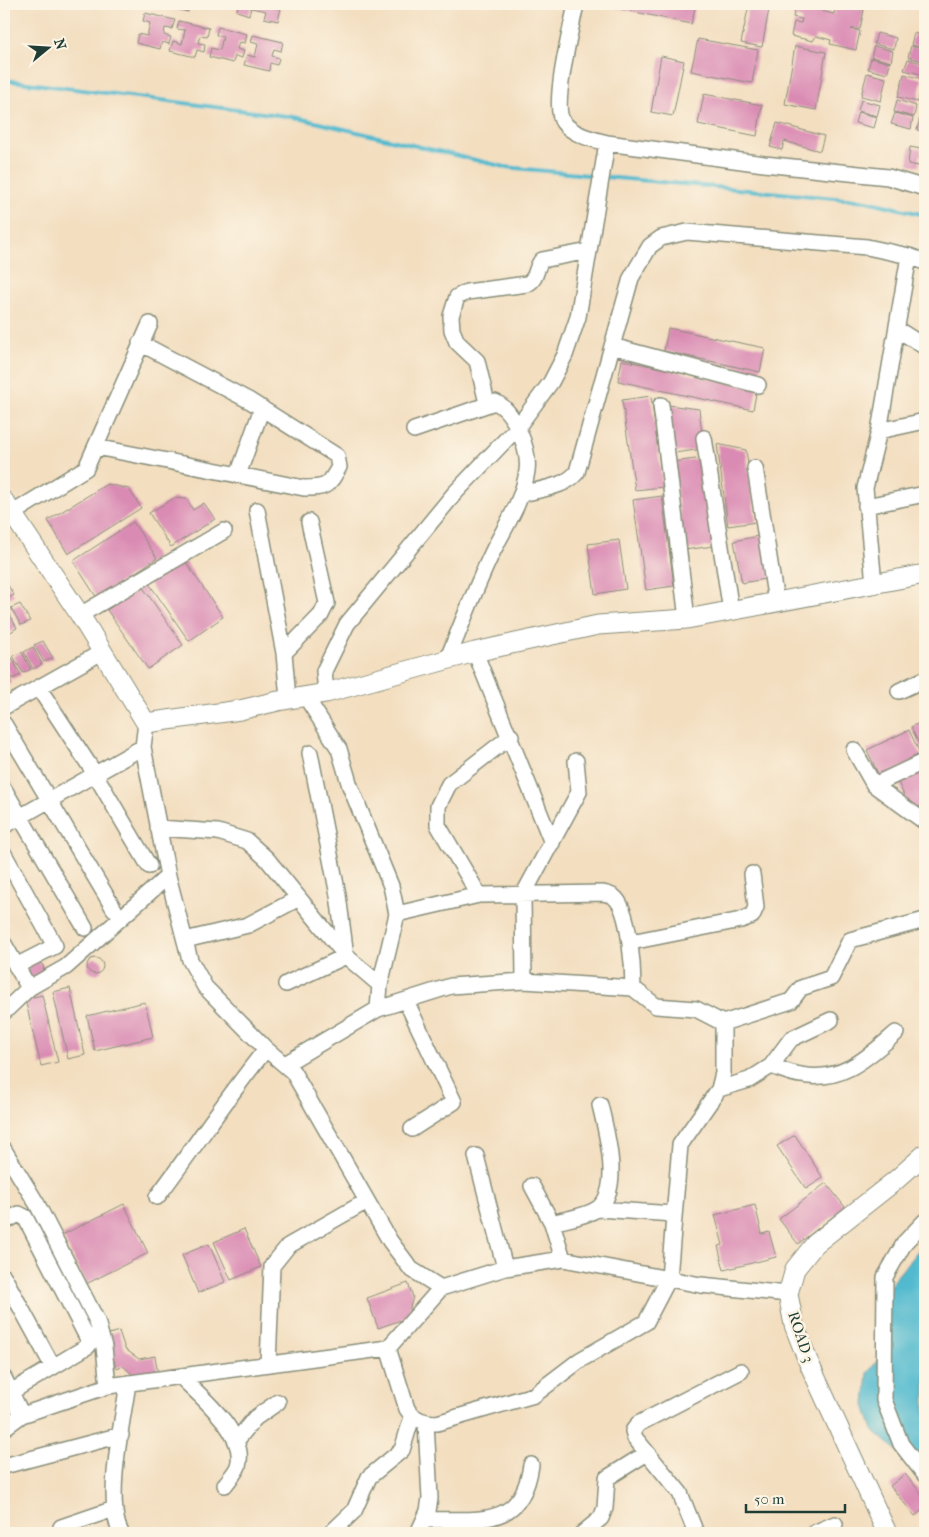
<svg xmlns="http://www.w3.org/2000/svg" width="929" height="1537" font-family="'IM FELL French Canon',serif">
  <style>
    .water { fill: #51bacf; stroke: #387c82 }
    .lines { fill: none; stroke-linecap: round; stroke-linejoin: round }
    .stream { stroke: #51bacf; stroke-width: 4 }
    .building { fill: #da8bb4 }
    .minor-casing { stroke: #898e7a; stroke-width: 18 }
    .tertiary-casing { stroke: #898e7a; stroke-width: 21 }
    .minor { stroke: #fff; stroke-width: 15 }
    .tertiary { stroke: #fff; stroke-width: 19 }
    .labels { text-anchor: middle; stroke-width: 5; stroke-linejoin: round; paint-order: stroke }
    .street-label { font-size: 15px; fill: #1f3d34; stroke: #fcf5e5 }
  </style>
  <rect width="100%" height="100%" fill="#fcf5e5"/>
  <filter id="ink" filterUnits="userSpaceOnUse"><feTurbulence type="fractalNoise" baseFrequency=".02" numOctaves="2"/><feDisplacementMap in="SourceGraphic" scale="10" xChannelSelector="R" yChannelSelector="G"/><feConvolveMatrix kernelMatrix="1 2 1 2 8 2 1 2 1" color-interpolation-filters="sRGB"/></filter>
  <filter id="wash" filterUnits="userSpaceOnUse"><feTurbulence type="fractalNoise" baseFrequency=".0096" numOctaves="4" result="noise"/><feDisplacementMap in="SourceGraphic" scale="20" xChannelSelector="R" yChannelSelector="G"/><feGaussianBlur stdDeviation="1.12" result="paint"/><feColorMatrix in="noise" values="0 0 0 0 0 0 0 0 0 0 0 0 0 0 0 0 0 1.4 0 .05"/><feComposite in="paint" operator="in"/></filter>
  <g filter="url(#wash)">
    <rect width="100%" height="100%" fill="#f3dec0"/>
    <path class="water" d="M925,1242V1470L911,1463L873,1430L865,1405L868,1373L879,1358V1309L893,1281Z"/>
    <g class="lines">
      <path class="stream" d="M4,80L294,117L505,167L598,176
        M605,177L867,201L925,215"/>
    </g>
    <g id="blocks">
      <path class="building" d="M176,4H190L188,12L175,9Z
        M238,4H278L277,9L281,8L278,21L264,18L266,11L251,8L249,15L237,11Z
        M607,4H696L691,24L607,6Z
        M749,4H770L762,47L741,43Z
        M796,4H823L822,11L834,14L836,4L864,10L860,29H851L860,31L856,50L830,44L831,40L816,36L813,41L791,36L794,22L801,23L802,19L793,17Z
        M145,13L175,20L172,29L165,28L164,35L171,37L169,44L162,42L160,49L136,43L138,34L147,36L150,23L143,21Z
        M179,21L209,28L207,37L200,36L198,43L205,44L204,52L197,50L195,57L170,51L173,41L182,44L185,30L177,29Z
        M218,27L247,34L245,43L239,42L237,49L244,51L242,58L235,56L233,63L209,57L211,48L220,50L223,36L216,35Z
        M877,33L896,38L894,49L874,44Z
        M914,33L925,36V48L911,45Z
        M253,35L283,42L281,51L274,49L272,56L279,58L277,65L270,63L269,71L244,65L247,55L255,57L258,44L251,42Z
        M698,39L758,50L752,83L691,71Z
        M795,46L826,52L816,110L785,104Z
        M874,46L893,51L891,62L871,57Z
        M911,46L925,50V62L908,57Z
        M661,56L684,61L673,116L651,112Z
        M871,58L890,63L887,74L868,69Z
        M908,59L925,64L924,75L904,70Z
        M867,73L886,78L881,101L861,96Z
        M904,74L922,79L918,102L898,97Z
        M704,94L762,105L757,136L698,124Z
        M861,100L880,105L877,116L858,111Z
        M897,100L916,106L914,117L894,112Z
        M858,112L877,117L874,128L855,123Z
        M895,113L913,118L911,129L891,124Z
        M920,118L925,120V132L917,130Z
        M777,123L824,136L820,151L784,141L782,150L770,147Z
        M910,147L921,149L919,166L908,164Z
        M668,328L765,348L760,372L664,351Z
        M622,360L757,388L753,410L618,381Z
        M651,396L663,487L635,490L622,400Z
        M668,405L699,409L704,449L674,453Z
        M717,444L746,450L756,522L728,526Z
        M703,458L714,546L684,550L673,462Z
        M107,484L129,489L141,508L68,554L48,520Z
        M662,496L674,586L646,590L633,500Z
        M174,498L187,499L193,510L204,503L215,519L171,547L149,513Z
        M133,522L157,558L97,598L73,561Z
        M763,535L771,578L742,583L734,541Z
        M619,540L626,589L595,594L588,544Z
        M183,558L223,617L189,641L148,582Z
        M4,579L14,595L5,600L4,598Z
        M142,586L183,645L148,669L107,610Z
        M20,604L30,621L21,625L11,608Z
        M8,611L17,628L9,633L4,624V613Z
        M43,641L53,658L44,662L34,645Z
        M33,647L42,664L33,669L24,652Z
        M22,652L31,669L23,673L13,656Z
        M12,658L21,675L12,679L4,664V662Z
        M4,668L11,682L4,686Z
        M925,720V756L911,727Z
        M909,730L922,758L880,778L867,750Z
        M925,769V804L911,811L898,782Z
        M87 966a8 8 0 1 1 16 0a8 8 0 1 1-16 0Z
        M35,960L43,965L44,971L33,980L25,971Z
        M70,988L85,1055L68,1059L53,992Z
        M42,995L58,1062L41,1066L25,999Z
        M145,1002L153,1037L95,1051L87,1016Z
        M795,1135L823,1178L806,1189L777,1146Z
        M826,1183L845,1207L798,1244L779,1219Z
        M124,1204L148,1253L86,1284L62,1235Z
        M755,1205L762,1234L769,1232L776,1257L724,1270L718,1246L723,1245L715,1215Z
        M244,1229L261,1267L231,1280L214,1242Z
        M209,1244L225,1282L198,1293L182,1255Z
        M408,1283L413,1297L407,1318L378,1328L367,1298Z
        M119,1331L125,1349L139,1359L155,1356L158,1374L132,1379L131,1373L123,1366L116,1368L106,1335Z
        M905,1474L925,1498V1508L915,1516L890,1486Z"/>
    </g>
  </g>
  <g filter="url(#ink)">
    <use href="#blocks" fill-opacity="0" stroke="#898e7a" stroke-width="1"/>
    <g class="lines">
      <defs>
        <path id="minor" d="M576,4C572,26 551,106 563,122C573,135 592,139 607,143L764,164L888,177L925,188
          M897,329L925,347
          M612,346L758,385
          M487,403L477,361L457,342L452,330L451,316L457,297L467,292L527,284C538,279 535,267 542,260L589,251
          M661,405L687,619
          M414,430L495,402C514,410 530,450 527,471C523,500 506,525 493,551C476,586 462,624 447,660
          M879,431L925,421
          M704,438L731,611
          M96,447L304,488C326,488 328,487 339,467L337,456L250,401L140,343
          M755,468L776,602
          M238,475L262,408
          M522,494C540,489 566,487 577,472L631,278L650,246L661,238L687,232L867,247L909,256L925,262
          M866,506L925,494
          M257,510L284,653L288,699
          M13,513L86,468L150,324
          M874,584L865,488L879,431L909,256
          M80,615L224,531
          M475,652L552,843
          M284,653L321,615L327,603L309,522
          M899,691L925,679
          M326,693L324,671L347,624L454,494L517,428L551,382L565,355L578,317L607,143
          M44,696L95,774L149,866
          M306,697L339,749L350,786L391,886L397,914L380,985L378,1009
          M4,707L102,652
          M146,723L143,747L168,876L190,960L205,987L266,1049L293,1072L390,1241L411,1269L441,1288
          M4,724L114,909
          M854,750L874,785L925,822
          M874,785L925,761
          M4,789L85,928
          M4,826L143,747
          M158,828L218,832L247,841L267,859L346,956L380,985
          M4,854L55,946L16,966
          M479,895L438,825V806L449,784L511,736
          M397,914L479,895L603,893C606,894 612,895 614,897C630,909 633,969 633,988
          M185,940L248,925L299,898
          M631,942L741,920L752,916L756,907L752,874
          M4,944L29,988
          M524,981L523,895L579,792L576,761
          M286,984L346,956L338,895L310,753
          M406,1001L454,1102L412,1129
          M4,1012L29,988L66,967L168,876
          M285,1064L378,1009L451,986L524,981L633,988L656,1006L696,1009L723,1023
          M771,1066C781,1069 791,1074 801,1075C842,1083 868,1057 896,1033
          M719,1089L749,1080L771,1066L791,1039L831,1020
          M4,1150L37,1204L97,1321L104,1347L108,1386
          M476,1156L505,1268
          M532,1186L552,1223C565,1219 585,1217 597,1209C623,1191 606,1131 600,1105
          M157,1197C194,1148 227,1097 266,1049
          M598,1209L674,1214
          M925,1221L905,1242L885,1277L884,1400L901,1444L925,1475
          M4,1222L19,1214L25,1217L90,1343L88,1346L4,1396
          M552,1223L563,1259
          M4,1277L53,1367
          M388,1348L407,1409C414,1420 425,1423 437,1423L534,1395L580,1360L646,1322L669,1278L680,1145L719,1089L723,1073V1023L791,1001L801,988L831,978L850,940L925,920
          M268,1364L272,1266L288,1246L367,1201
          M180,1376C200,1396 248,1434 238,1466C236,1472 229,1479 225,1485
          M4,1378L22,1415
          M4,1428L22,1415L108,1386L388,1348L441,1288L505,1268L563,1259L701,1285L788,1294
          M237,1440L255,1418L278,1402
          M4,1466L121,1435
          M424,1520C476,1518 522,1531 531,1465
          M61,1527L114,1509
          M121,1533C104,1501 123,1420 128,1383
          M331,1533L354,1511L369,1477L402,1450L412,1417
          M418,1533L428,1511L430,1498L426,1423
          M583,1533L601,1518L605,1508L607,1478L647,1453
          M696,1533L680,1493L635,1438L633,1431L638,1424L741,1371
          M814,1533L835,1524"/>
        <path id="tertiary" d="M4,501L80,615L146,723L240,710L278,701L326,693L475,652L598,625L687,619L925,574
          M887,1533L808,1361L794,1325L788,1294L795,1269L815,1244L896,1180L925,1154"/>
      </defs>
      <use href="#minor" class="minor-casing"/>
      <use href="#tertiary" class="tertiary-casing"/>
      <use href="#minor" class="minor"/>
      <use href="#tertiary" class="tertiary"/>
    </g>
  </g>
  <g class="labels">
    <g class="street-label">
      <text transform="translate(801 1337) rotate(72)" y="5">ROAD 3</text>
    </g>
  </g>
  <rect width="929" height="1537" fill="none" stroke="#fcf5e5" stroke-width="20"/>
  <g transform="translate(48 48) rotate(72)" stroke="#fcf5e5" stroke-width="4" paint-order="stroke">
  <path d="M0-4L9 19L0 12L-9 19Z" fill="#1f3d34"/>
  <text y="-8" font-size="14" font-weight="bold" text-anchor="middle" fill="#1f3d34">N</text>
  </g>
  <path d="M746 1504v8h99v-8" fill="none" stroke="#1f3d34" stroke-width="2.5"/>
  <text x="754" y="1504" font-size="15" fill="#1f3d34" stroke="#fcf5e5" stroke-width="4" paint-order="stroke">50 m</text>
</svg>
